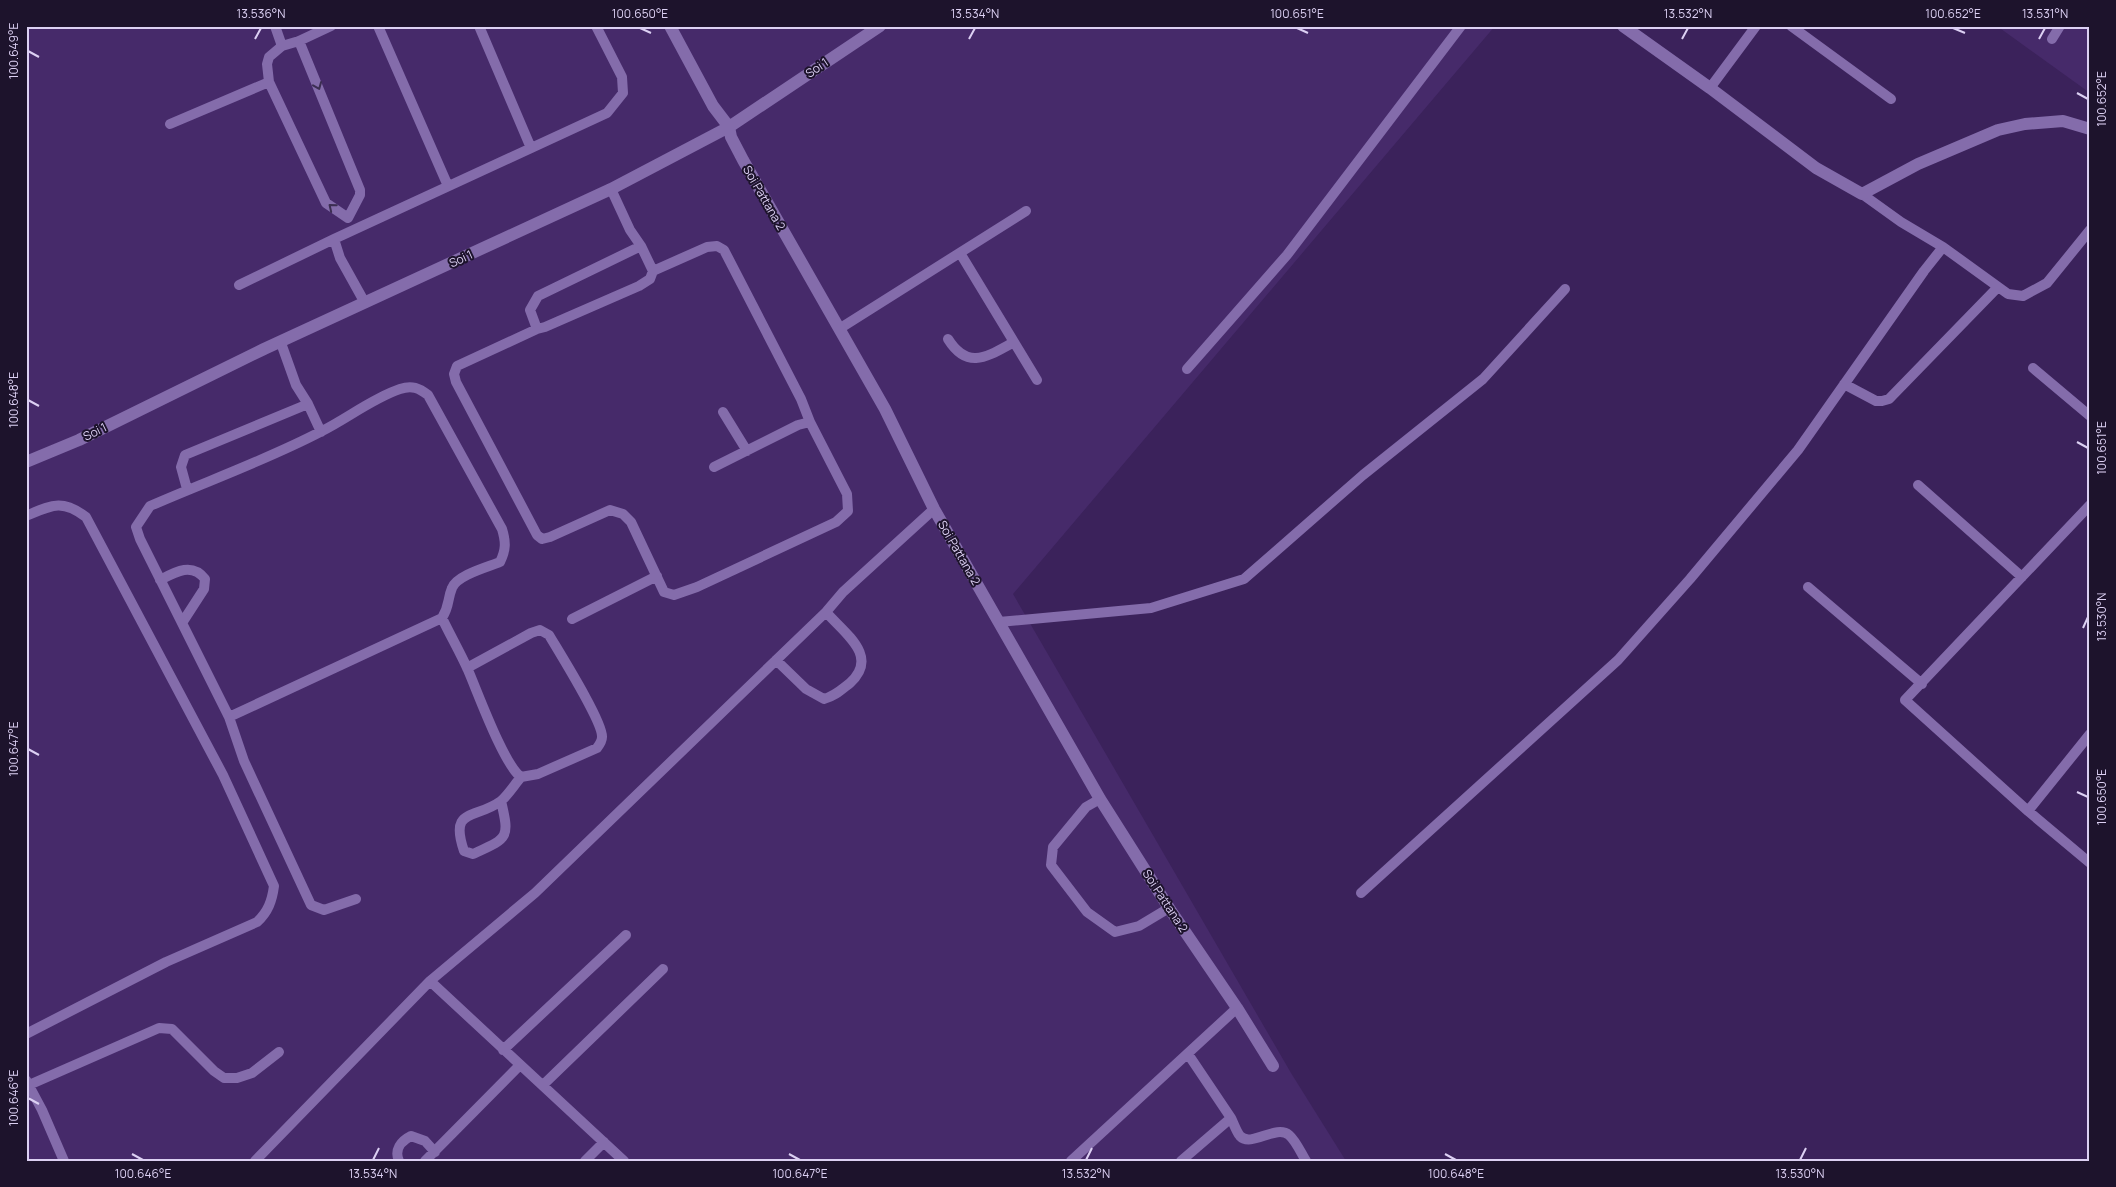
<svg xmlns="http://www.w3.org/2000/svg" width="2116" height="1187" font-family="Manrope,sans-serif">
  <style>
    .built { fill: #462a6a }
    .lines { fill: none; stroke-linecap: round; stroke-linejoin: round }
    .lane { stroke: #846cab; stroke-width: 10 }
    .street { stroke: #846cab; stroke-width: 12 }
    .oneway { stroke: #3c2e52 }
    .ticks { fill: none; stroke: #dcd0f3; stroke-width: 2 }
    .labels { text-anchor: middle; stroke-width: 4; stroke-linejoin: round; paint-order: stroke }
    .street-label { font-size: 12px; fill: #dcd0f3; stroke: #1d132c }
    .neatline { fill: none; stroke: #dcd0f3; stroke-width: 2 }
    .ticks-label { font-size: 12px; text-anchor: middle; fill: #dcd0f3 }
  </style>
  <rect width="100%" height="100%" fill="#3b225b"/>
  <path class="built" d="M26,26H1495L1013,594L1291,1073L1346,1161H26Z
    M1997,26H2090V93Z"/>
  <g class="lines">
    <path class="lane" d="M275,26L282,46
      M378,26L448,186
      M479,26L531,148
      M1791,26L1891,99
      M2052,39L2060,26
      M299,41L360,190V195L348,218L326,203L269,82L267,64L269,57L282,46L299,41L331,26
      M1710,88L1756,26
      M170,124L269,82
      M611,189L630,230L641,246
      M1862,194L1901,222L1943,247
      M334,239L340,258L365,303
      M641,246L653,271L650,279L639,286L545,327L537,329L530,310L538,296Z
      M960,253L1037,380
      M653,271L707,247L717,246L724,250L801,399L810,422L798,425L714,467
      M239,285L334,239L607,113L623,93L622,77L596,26
      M537,329L457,366L454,374L456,382L537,535L542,539L550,537L610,510L623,514L631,522L664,592L674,595L697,587L836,522L848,511L847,494L810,422
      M839,329L1026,211
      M948,339C968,371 988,356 1014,342
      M281,343L296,385L308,404
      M2033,368L2090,416
      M1187,369L1287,255L1461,26
      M1844,384L1876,401H1882L1889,399L1998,287
      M723,412L747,451
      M1918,485L2022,577
      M187,489L181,467L185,455L308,404L321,432
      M2090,505L1905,700L2028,811L2090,863
      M26,516C52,505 62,499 86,517L223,775L274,886C272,901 268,912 257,922L166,962L26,1034
      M160,580C175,572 192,562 205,579L204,589L182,623
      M1808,587L1922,684
      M442,618C450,635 460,652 468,670C478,693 504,765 521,777L538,774L597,748C600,744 602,741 602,737C603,722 559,652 549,635L540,630L531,633L467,668
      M572,619L657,576
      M999,622L1151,608L1244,579L1363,475L1483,379L1565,289
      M776,660L806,689L824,699C835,696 841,690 850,683C880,656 844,633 826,612
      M229,717L442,618C450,605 447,600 452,588C457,575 488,567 500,562C506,550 506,542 502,529L428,395C419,388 412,385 400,389C373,398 348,418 322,431C267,460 207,481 150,506L136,527L140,539L229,717L244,761L311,905L324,910L356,899
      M1100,799L1086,807L1053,847L1051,865L1087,912L1115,932L1139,926L1169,908
      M501,801C510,839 508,838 473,854L464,851C449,807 475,820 501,801C508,795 515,784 521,777
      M2028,811L2090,734
      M1361,893L1618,660L1690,579L1798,450L1924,271L1943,247L2008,294L2023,296L2047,283L2090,230
      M430,981L624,1161
      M503,1050L626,935
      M26,1080L42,1110L64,1161
      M29,1085L159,1028L172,1029L214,1071L224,1078H237L252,1073L279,1052
      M543,1085L663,969
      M1231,1118C1234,1124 1236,1131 1240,1136C1251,1148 1276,1124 1289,1135C1296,1141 1301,1153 1306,1161
      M255,1161L430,981L535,893L826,612L843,592L934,509
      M399,1161C394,1150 401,1141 411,1136L425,1141L435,1152
      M425,1161L520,1065
      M585,1161L604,1142
      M1071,1161L1237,1008
      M1181,1161L1231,1118L1188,1054"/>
    <path class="street" d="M670,26L713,106L729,127L731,137L743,160L885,409L934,509L1100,799L1169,908L1237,1008L1273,1066
      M1623,26L1710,88L1816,168L1862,194L1918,164L1998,130L2025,124L2063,121L2090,129
      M26,462L79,440L264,349L611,189L729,127L880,26"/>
  </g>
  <defs><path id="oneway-chevron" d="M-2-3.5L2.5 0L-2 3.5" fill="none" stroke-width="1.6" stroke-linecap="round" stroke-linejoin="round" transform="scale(1.25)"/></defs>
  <g class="oneway">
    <use href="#oneway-chevron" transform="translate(318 86) rotate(68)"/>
    <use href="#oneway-chevron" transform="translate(332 207) rotate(-141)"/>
  </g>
  <path class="ticks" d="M640,28L651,33M1297,28L1308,33M1953,28L1965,33M255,39L261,28M969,39L975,28M1682,39L1688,28M2039,39L2045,28M28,51L39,57M2077,93L2088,99M28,400L39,406M2077,442L2088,448M2083,628L2088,617M28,749L39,755M2077,792L2088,797M28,1098L39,1104M132,1154L143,1160M789,1154L800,1160M1445,1154L1456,1160M373,1160L379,1148M1086,1160L1092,1148M1800,1160L1806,1148"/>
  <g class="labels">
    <g class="street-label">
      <text transform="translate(817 68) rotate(-34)" y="4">Soi 1</text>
      <text transform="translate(764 198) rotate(60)" y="4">Soi Pattana 2</text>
      <text transform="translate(461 259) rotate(-25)" y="4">Soi 1</text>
      <text transform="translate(95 432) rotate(-26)" y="4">Soi 1</text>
      <text transform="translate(959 553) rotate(60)" y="4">Soi Pattana 2</text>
      <text transform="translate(1165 901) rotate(57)" y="4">Soi Pattana 2</text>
    </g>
  </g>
  <rect width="2116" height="1187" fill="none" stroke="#1d132c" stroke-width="55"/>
  <rect x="28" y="28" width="2060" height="1132" class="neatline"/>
  <g class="ticks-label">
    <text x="261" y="18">13.536°N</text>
    <text x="640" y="18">100.650°E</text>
    <text x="975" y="18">13.534°N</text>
    <text x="1297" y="18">100.651°E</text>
    <text x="1688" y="18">13.532°N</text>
    <text x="1953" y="18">100.652°E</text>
    <text x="2045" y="18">13.531°N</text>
    <text transform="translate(14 51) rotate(-90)" y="4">100.649°E</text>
    <text transform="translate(2102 99) rotate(-90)" y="4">100.652°E</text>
    <text transform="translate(14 400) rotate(-90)" y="4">100.648°E</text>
    <text transform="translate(2102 448) rotate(-90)" y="4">100.651°E</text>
    <text transform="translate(2102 617) rotate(-90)" y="4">13.530°N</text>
    <text transform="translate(14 749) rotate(-90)" y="4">100.647°E</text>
    <text transform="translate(2102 797) rotate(-90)" y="4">100.650°E</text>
    <text transform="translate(14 1098) rotate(-90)" y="4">100.646°E</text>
    <text x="143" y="1178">100.646°E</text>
    <text x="373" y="1178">13.534°N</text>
    <text x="800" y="1178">100.647°E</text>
    <text x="1086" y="1178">13.532°N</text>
    <text x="1456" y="1178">100.648°E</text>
    <text x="1800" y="1178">13.530°N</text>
  </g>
</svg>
